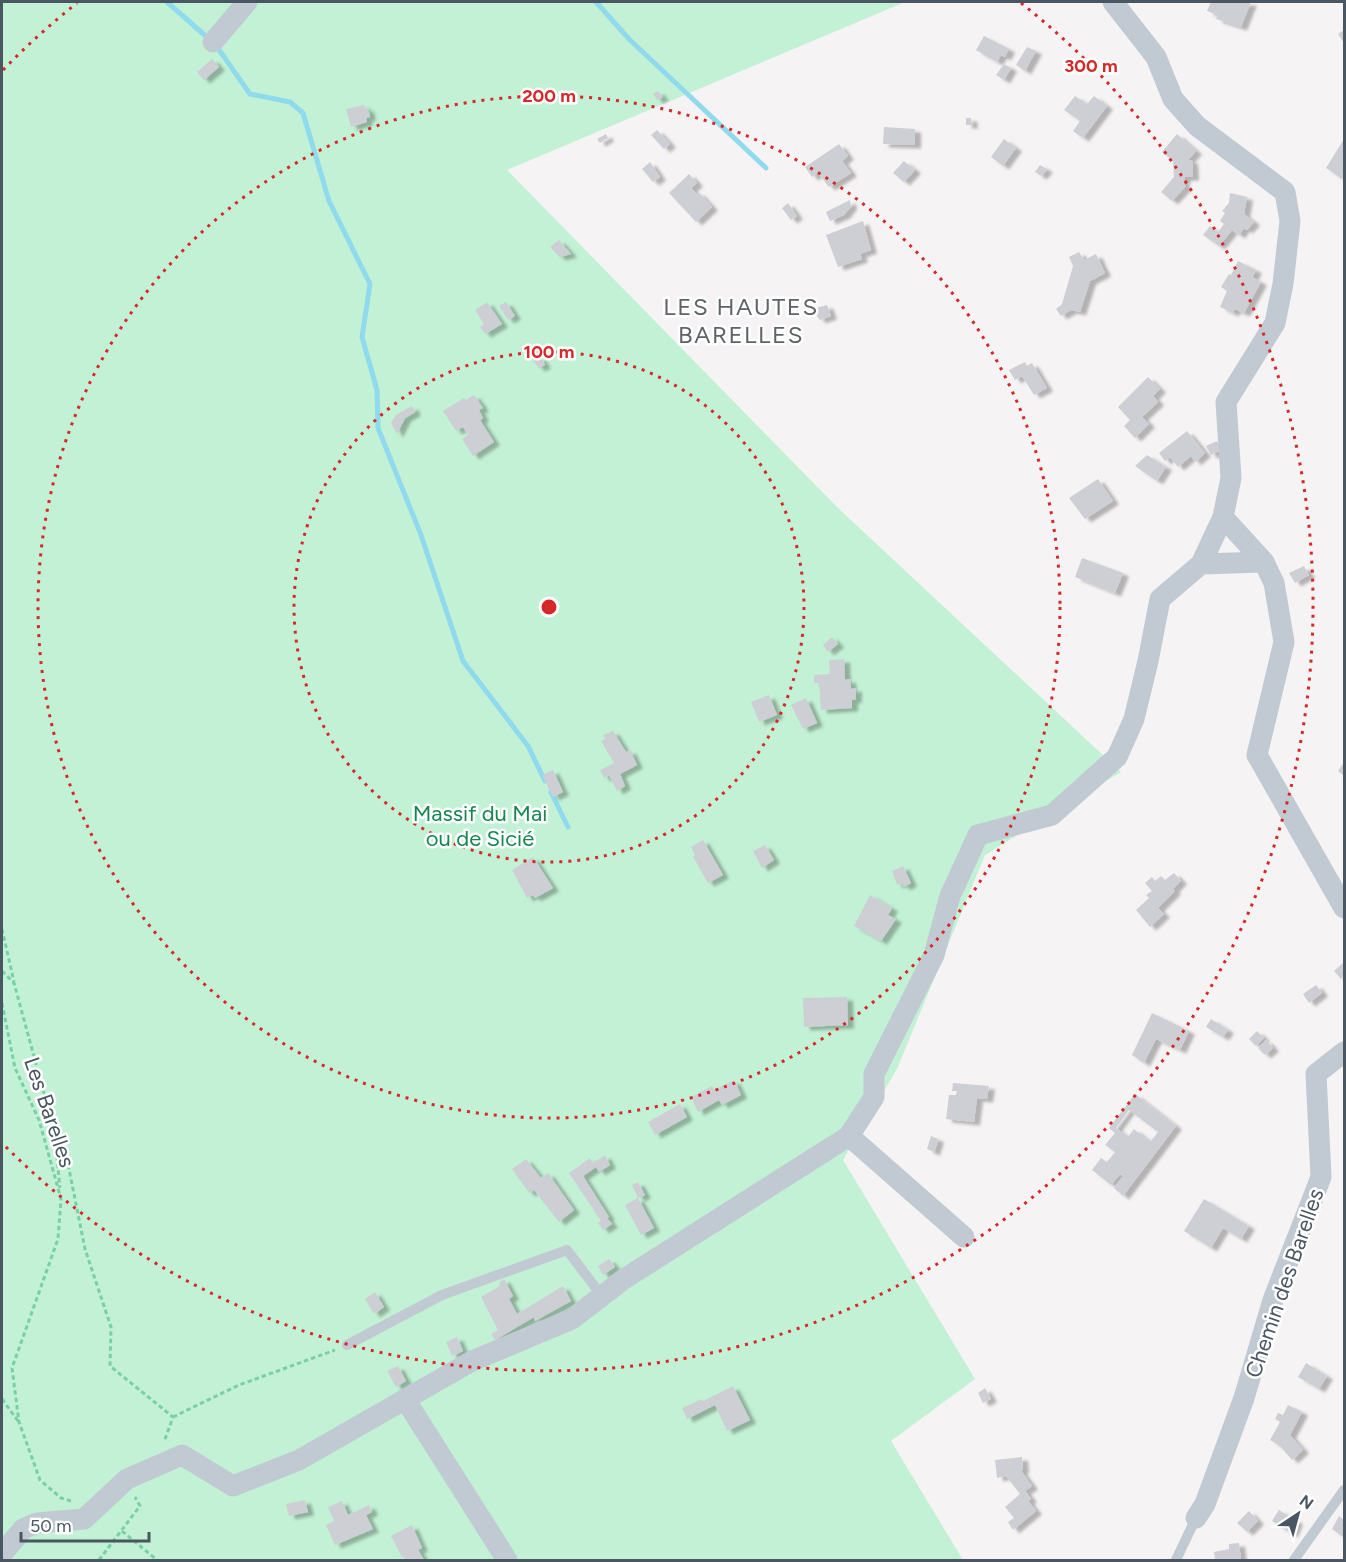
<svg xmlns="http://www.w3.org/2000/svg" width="1346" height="1562" font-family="Figtree,sans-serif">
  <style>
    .green { fill: #c3f1d5 }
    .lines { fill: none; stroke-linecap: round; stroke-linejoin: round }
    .stream { stroke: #90daee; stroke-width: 5 }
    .building { fill: #cdcfd5; fill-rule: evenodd; filter: url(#shadow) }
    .path { stroke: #7ad0a6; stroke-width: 3; stroke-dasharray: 4.5 3; stroke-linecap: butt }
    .lane { stroke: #c1cad2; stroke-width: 10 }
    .street { stroke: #c1cad2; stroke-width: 21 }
    .ring { fill: none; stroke: #d62828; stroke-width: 3; stroke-dasharray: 3 6 }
    .labels { text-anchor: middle; stroke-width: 5; stroke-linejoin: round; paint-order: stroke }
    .park-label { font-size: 22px; fill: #17864f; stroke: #fff }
    .street-label { font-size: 22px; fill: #4a5661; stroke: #fff }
    .neighbourhood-label { font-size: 24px; letter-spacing: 1.5px; fill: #5f6368; stroke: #fff }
    .centre { fill: #d62828; stroke: #fff; stroke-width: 3 }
    .ring-label { font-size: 18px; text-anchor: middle; font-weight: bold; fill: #d62828; stroke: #fff; stroke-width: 5; stroke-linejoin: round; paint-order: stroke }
  </style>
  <defs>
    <filter id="shadow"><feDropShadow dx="6" dy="3.5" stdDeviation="1.5" flood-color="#0004"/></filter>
  </defs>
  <rect width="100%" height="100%" fill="#f5f3f3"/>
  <path class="green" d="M2,2H905L507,170L839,509L1121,772L985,855L897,1069L843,1160L975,1379L891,1441L963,1560H2Z"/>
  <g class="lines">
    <path class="stream" d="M167,2L208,38
      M596,2L629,39L766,168
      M215,44L250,94L290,102L303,113L329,201L370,284L362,337L377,390L378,428L421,535L463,661L528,746L545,781
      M551,792L568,827"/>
  </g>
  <path class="building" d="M1211,2H1251L1241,27L1216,19L1218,15L1207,11Z
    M1344,30V43L1338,34Z
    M984,36L1009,49L1005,57L1001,55L997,62L976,50Z
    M1027,47L1036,51L1025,71L1016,65Z
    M212,59L219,67L204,80L197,72Z
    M1004,64L1011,68L1004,80L996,75Z
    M658,91L663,97L657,100L653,94Z
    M1075,96L1087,104L1094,96L1107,106L1083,138L1073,131L1080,121L1064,110Z
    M364,105L365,109L368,108L370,117L366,118L367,122L351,127L346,109Z
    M966,118H971L972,125H966Z
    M884,127L915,129V145L883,144Z
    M657,130L670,144L664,149L651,135Z
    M606,134L608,138L600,143L597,139Z
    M1177,134L1196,151L1188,160H1192L1193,177H1185L1183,183L1186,186L1172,201L1161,192L1174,177L1173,161L1162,152Z
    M1004,139L1016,148L1003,166L991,157Z
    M1344,139V180L1326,168Z
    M839,144L848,156L842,161L851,173L829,187L818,173L812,177L805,167Z
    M904,161L915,170L904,182L893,173Z
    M650,162L660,177L653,182L642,169Z
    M1040,165L1047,169L1041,176L1035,172Z
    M689,174L697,183L691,188L697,194L698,192L712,207L696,222L669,193Z
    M1230,193L1247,197L1244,214L1254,222L1247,230L1244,228L1239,235L1232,230L1219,246L1203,235L1210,226L1218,232L1224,224L1220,221L1225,213L1222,211L1229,203Z
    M850,200L851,206L844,215L830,221L826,212Z
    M788,203L797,216L791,220L782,208Z
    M863,221L871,250L860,254L862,259L838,267L826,235Z
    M559,240L571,254L560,257L550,247Z
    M1079,252L1084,260L1096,254L1105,273L1090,281L1080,312L1071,310L1061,316L1056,309L1062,304L1073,266L1069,257Z
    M1238,261L1256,270L1252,277L1261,282L1244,313L1235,309L1233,313L1220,307L1227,291L1221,287L1229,274L1231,275Z
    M487,302L502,324L485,334L480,327L484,324L475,310Z
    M506,302L515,316L508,320L499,306Z
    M827,305L831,316L820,320L812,309Z
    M540,357L545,365L539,368L533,361Z
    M1025,362L1027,366L1032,363L1047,388L1034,395L1022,376L1015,380L1009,370Z
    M1148,377L1160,389L1153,396L1158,402L1142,417L1149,424L1135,438L1124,426L1130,420L1118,407Z
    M474,395L483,408L479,410L483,418L480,420L494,442L473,456L462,439L468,435L463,427L456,431L443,411L464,398L466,400Z
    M412,406L415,412L405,418L397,434L391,423L396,415Z
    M1187,431L1205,453L1195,462L1191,456L1178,467L1170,457L1165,461L1159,453Z
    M1217,441L1221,450L1211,455L1206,446Z
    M1147,455L1166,467L1157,481L1135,466Z
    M1098,479L1113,501L1085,519L1069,498Z
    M1082,558L1123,573L1115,593L1075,577Z
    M1304,566L1309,575L1295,583L1289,573Z
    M832,637L838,644L828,652L823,645Z
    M844,659L845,680L850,679L851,689L856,688V699L852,700V708L821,710L819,683H814V675L830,674L829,660Z
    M769,695L777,715L759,722L751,702Z
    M806,698L817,723L803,729L791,705Z
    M613,731L626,752L630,750L637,765L620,774L625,786L617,791L609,775L604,778L600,770L614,763L601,741L605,739L603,735Z
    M1344,762V776L1338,771Z
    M553,770L563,792L553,797L542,775Z
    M703,840L723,875L708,883L693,857L695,855L691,847Z
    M765,845L774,860L762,868L753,851Z
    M533,857L553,888L535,898L533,895L527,898L512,870Z
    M903,866L911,883L904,887L902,883L897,885L892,871Z
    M1174,873L1181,881L1173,889L1175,891L1158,908L1164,914L1150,927L1136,910L1149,898L1146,895L1152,891L1145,883L1152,877L1155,881L1161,876L1165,880Z
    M870,895L892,908L888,915L896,919L881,941L854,926Z
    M1344,962V975L1341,979L1334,971Z
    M1316,985L1322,993L1309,1003L1303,994Z
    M847,997L848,1025L804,1027L803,998Z
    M1152,1013L1189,1031L1180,1050L1156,1039L1144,1063L1132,1055Z
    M1211,1019L1228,1030L1223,1037L1206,1027Z
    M1257,1031L1264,1038L1256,1046L1249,1039Z
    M1266,1040L1273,1048L1265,1055L1258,1048Z
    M734,1080L741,1095L722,1105L719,1100L698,1112L691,1097L712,1086L714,1090Z
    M953,1083L989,1086L987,1099L977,1098L974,1122L946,1119L949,1095H956L957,1091H952Z
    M1135,1094L1176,1126L1123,1196L1114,1188L1123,1176L1120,1174L1111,1185L1092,1170L1101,1158L1107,1162L1115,1152L1105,1145L1115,1133L1109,1128ZM1129,1110L1158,1132L1150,1142L1134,1129L1128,1137L1116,1128Z
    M680,1104L687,1117L655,1135L648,1122Z
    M931,1136L938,1139L934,1152L927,1149Z
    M605,1155L610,1165L599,1172L596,1167L583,1176L609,1217L607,1218L612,1224L603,1230L598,1223L601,1221L569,1173L590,1158L593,1163Z
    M526,1159L541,1178L548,1173L574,1210L559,1222L534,1190L529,1193L512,1169Z
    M638,1182L645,1195L638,1198L632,1185Z
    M638,1198L654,1228L641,1235L625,1205Z
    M1204,1199L1249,1226L1241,1239L1223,1228L1211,1248L1184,1231Z
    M609,1259L615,1267L603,1275L598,1266Z
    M504,1279L513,1296L509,1299L517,1314L563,1286L571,1301L535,1321L534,1317L495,1340L491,1334L498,1330L481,1297L500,1286L499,1282Z
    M375,1292L384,1307L374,1314L365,1299Z
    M457,1337L463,1351L452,1356L446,1342Z
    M1306,1363L1327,1376L1319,1389L1298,1377Z
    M398,1366L406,1381L396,1387L387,1371Z
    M733,1386L750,1420L727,1431L715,1405L687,1419L682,1408L702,1399L703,1401Z
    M985,1388L991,1399L983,1403L978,1393Z
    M1288,1405L1302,1412L1290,1435L1303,1450L1292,1460L1280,1446L1270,1440L1280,1422L1275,1419L1278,1413L1283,1415Z
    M1022,1457L1023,1469L1021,1471L1032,1486L1025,1491L1031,1499L1028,1501L1036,1511L1013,1530L1008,1522L1014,1518L1005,1507L1020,1494L1006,1476L997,1478L995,1460Z
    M305,1500L308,1512L289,1516L286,1504Z
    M342,1501L348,1515L369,1505L372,1512L366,1515L373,1529L335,1545L326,1525L334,1521L328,1507Z
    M1279,1510L1297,1521L1292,1534L1272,1521Z
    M1249,1511L1258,1521L1247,1532L1237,1523Z
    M1339,1516L1344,1520L1343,1537L1332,1529Z
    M412,1525L422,1548L418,1550L424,1560H406L404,1557H402L391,1536Z
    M1239,1543L1241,1560H1215L1214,1552L1229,1549V1544Z"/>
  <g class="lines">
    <path class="path" d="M2,929L14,982
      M2,971L14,983L54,1130L60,1188
      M2,1003L15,1068L39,1120L61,1199L58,1239L12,1368L19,1422L40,1480L61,1498L71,1501
      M54,1130L68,1164L85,1249L111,1327L110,1366L173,1417L164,1442
      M2,1399L18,1421
      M173,1417L239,1385L335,1350
      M122,1531L157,1560
      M99,1560L140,1506L135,1497"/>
    <path class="lane" d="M347,1345L442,1295L567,1250L602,1296
      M1176,1560L1196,1518
      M1294,1560L1344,1490"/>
    <path class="street" d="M1113,2L1156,57L1173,99L1197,126L1285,192L1290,221L1283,284L1275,323L1226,402L1231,478L1223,517
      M213,42L247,2
      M1264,562L1201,564L1223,517L1264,562L1274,583L1284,642L1257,755L1344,908
      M849,1136L964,1237
      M405,1399L507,1560
      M1196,1518L1205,1504L1244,1398L1273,1300L1321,1177L1316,1074L1344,1052
      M2,1554L23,1529L37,1523L84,1519L127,1479L182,1455L233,1486L299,1460L472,1361L572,1319L624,1279L849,1136L874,1097V1074L934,955L950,896L978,835L1052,815L1117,757L1134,719L1148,661L1160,599L1201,564"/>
  </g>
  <g class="ring">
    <circle cx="549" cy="607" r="255"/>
    <circle cx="549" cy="607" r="511"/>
    <path d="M3 70A766 766 0 0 1 77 3M1021 3A766 766 0 1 1 3 1144"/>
  </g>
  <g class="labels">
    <g class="park-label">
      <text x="480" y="821">Massif du Mai<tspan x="480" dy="25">ou de Sicié</tspan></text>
    </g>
    <g class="street-label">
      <text transform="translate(50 1112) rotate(71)" y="8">Les Barelles</text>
      <text transform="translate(1284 1283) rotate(-71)" y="8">Chemin des Barelles</text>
    </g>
    <g class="neighbourhood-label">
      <text x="741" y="315">LES HAUTES<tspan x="741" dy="28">BARELLES</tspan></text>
    </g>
  </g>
  <circle cx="549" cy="607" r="9" class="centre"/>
  <g class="ring-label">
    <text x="1091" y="72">300 m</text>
    <text x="549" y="102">200 m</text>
    <text x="549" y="358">100 m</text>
  </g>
  <rect width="1346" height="1562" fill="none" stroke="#4a5661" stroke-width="6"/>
  <g transform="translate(1298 1514) rotate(36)" stroke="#ffffff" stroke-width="4.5" paint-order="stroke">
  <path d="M0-4.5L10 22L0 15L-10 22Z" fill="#4a5661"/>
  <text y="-9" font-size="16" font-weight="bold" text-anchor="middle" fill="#4a5661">N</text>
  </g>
  <path d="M21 1532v9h128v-9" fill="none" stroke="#4a5661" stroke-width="3"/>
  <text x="30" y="1532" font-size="18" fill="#4a5661" stroke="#ffffff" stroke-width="4.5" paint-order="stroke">50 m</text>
</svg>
